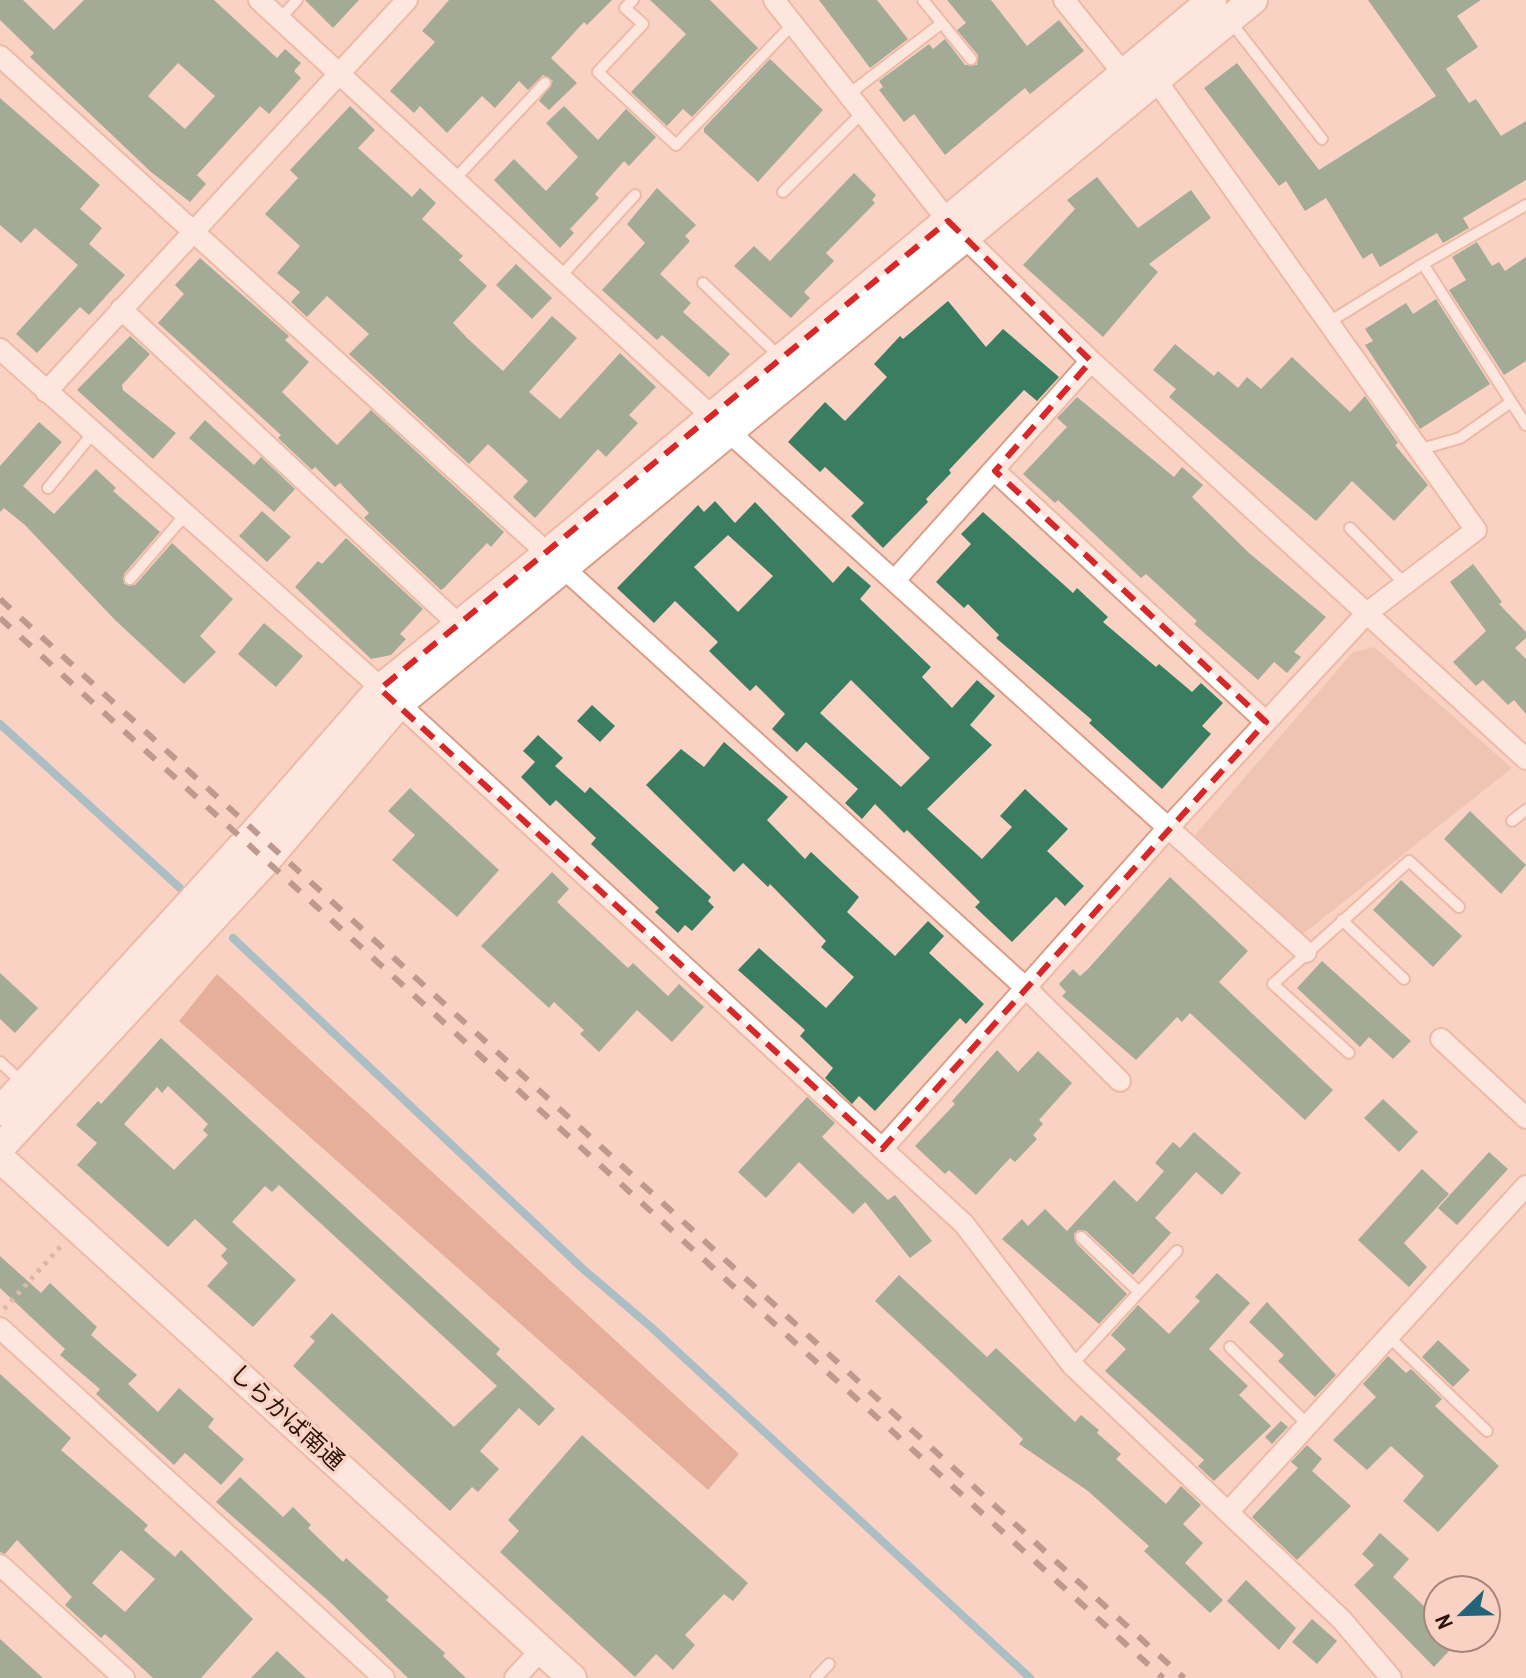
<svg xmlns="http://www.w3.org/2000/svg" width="1526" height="1678" font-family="'Archivo Narrow','Noto Sans JP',sans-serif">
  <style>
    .green { fill: #e4b4a1 }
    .forest { fill: #cc8569 }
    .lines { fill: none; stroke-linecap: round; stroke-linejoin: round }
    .stream { stroke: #4ba6c4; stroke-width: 8 }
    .building { fill: #3b7d60; fill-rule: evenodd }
    .lane-casing { stroke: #dc9d84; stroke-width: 14 }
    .street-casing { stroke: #dc9d84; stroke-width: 24 }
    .secondary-casing { stroke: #dc9d84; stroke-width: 32 }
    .path { stroke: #bb988b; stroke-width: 5; stroke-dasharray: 4 6; stroke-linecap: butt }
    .lane { stroke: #fff; stroke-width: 10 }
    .street { stroke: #fff; stroke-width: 20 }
    .secondary { stroke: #fff; stroke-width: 28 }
    .rail { stroke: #74574c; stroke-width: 6; stroke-dasharray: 14 14; stroke-linecap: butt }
    .marked { fill: none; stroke: #d62828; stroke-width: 6; stroke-dasharray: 16 10; stroke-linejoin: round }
    .labels { text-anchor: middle; stroke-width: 7; stroke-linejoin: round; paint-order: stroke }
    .street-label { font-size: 24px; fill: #2b140b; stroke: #fad2c3 }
  </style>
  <rect width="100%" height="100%" fill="#fad2c3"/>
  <path class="green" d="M1374,647L1512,768L1303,934L1195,835L1353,652Z"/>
  <path class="forest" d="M217,974L739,1454L708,1490L179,1021Z"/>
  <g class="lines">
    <path class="stream" d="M0,724L181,889
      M233,938L583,1269L651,1327L1030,1678"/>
  </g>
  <path class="building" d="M0,0H23L54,30L84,0H214L277,58L285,49L301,63L294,71L301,78L269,114L260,106L197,175L206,184L190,202L151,172L30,57L34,53L0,20ZM178,63L215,96L185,129L148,96Z
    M305,0H359L333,28Z
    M449,0H612L587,25L584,22L551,58L577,83L549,110L539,101L553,81L543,75L528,90L519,81L495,108L482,96L447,133L420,106L414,113L390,91L435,42L422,31Z
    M650,0H710L758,48L692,117L683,109L667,126L631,92L686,34Z
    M819,0H877L908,39L870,68Z
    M947,0H991L1027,46L1059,20L1084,51L1030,94L1025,88L945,155L914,114L904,122L879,90L883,87L879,81L929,44L933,49L945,39L965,65H977L978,55L957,30L966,23Z
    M1368,0H1481L1457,16L1478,47L1446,69L1469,103L1476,99L1501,136L1526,121V180L1463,218L1469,228L1443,243L1437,233L1380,267L1372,253L1363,259L1326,198L1305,211L1286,181L1279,186L1204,88L1237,63L1319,170L1436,96Z
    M770,59L823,110L758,182L704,132V128Z
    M0,98L100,185L80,209L102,228L89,244L125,275L89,315L80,307L37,353L16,334L78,265L35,228L21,243L0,225Z
    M350,106L375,130L358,148L412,197L420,188L436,203L422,219L463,256L459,260L487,286L453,323L467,338L503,371L552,316L577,338L529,392L560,419L620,353L656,387L629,415L638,423L606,457L598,449L535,518L513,497L528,481L488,444L469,464L349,354L369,334L327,296L307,317L291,302L300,292L277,273L300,246L265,214L298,178L290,170Z
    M564,106L598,140L626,109L656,137L629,166L624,161L595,194L599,198L570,229L574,233L560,248L494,180L514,159L546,191L578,157L546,123Z
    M854,173L876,195L872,200L875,203L826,253L834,261L804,292L810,298L791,318L734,266L754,246L770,261Z
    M1097,177L1138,228L1191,190L1211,218L1149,264L1158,272L1103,337L1023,265L1075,209L1067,200Z
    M657,188L696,225L685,236L690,241L660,274L691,303L683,312L730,354L709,377L662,335L657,340L602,290L645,243L627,224Z
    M1477,242L1492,266L1499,262L1505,271L1526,257V361L1504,375L1449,290L1466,280L1452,257Z
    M200,258L289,336L285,340L309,362L282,392L337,445L371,410L504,532L491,547L487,543L444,588L441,590L364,518L369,513L340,483L335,487L315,467L312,470L278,438L281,435L158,323L184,294L175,285Z
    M516,264L552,298L532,319L496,285Z
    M1436,299L1490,384L1420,429L1365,345L1373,341L1365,329L1406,303L1413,314Z
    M948,301L986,347L1003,329L1059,377L1037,401L1024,390L949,470L951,473L926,499L928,502L883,548L851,516L864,503L825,467L820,472L788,442L825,402L845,421L887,377L874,364L900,336L903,339Z
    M130,336L150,354L122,385L123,390L176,433L153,459L77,390Z
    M1175,344L1214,376L1218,371L1238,388L1247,377L1261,389L1292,357L1350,412L1365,396L1398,443L1395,445L1428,485L1394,521L1352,481L1316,521L1169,397L1176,389L1153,370Z
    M1077,397L1174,477L1182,467L1203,485L1192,497L1249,553L1326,617L1294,652L1301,657L1287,673L1274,662L1258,680L1194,624L1197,621L1146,574L1141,578L1058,500L1055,503L1023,474L1067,427L1057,418Z
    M205,420L254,465L261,457L295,489L274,512L189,438Z
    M39,422L62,442L23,486L54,514L96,469L116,488L113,491L160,532L124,574V584L135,585L172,543L233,599L200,636L216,652L184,684L115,620L25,525L4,508L0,512V466Z
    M715,501L735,523L755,502L833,583L848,566L871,586L860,599L931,667L922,677L952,708L977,680L995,696L970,725L992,745L927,809L982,859L1012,827L1000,816L1025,789L1068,829L1047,851L1084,886L1065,906L1056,897L1012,942L975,907L980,902L907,830L904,833L875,804L862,819L845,803L858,789L806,742L797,752L772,729L785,714L756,685L750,691L709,651L718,642L675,601L654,623L617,588L698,505L704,512ZM728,535L773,576L738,612L694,567ZM851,680L930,758L901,787L820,713Z
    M262,511L291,537L267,562L239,536Z
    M983,512L1073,593L1077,588L1108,617L1103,622L1156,667L1159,664L1192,692L1201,683L1223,703L1202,726L1211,734L1162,789L1089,723L1092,720L996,638L999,635L968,604L964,608L936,582L971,544L961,534Z
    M346,538L423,609L400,634L406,639L391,655L371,659L295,587L318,561L322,564Z
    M1473,564L1502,602L1499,604L1526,632V638L1515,648L1526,659V714L1514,700L1508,705L1483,680L1476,686L1453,662L1486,631L1450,582Z
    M264,623L303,656L276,687L238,654Z
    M592,705L615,726L600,742L577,721Z
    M538,735L563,758L555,766L585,793L590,787L711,897L708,901L714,907L692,931L685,925L678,933L655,912L659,908L591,844L596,838L556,800L550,806L521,777L535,762L523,751Z
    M724,742L788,797L767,820L805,859L811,852L859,897L847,912L895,956L928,921L944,936L929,953L984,1004L966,1024L960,1018L875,1111L859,1096L852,1104L825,1078L833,1068L800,1036L805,1030L738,970L759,948L826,1008L854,977L821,947L826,941L770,884L768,887L743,863L734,872L646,785L681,749L704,767Z
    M410,788L499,870L457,917L392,860L415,835L388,811Z
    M1470,811L1526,865L1501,894L1444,839Z
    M552,872L569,889L557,902L628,968L633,963L668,996L679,984L704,1007L672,1042L637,1010L599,1052L580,1034L584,1030L554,1002L549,1008L481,946Z
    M1170,877L1248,951L1219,982L1333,1090L1305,1120L1190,1013L1182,1022L1177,1017L1136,1060L1062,996L1066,992L1059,984L1073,969L1080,976L1088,969Z
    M1401,880L1462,936L1433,967L1373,910Z
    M1322,961L1411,1041L1393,1059L1369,1037L1360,1047L1297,988Z
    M0,973L38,1008L15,1033L0,1019Z
    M161,1038L500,1349L496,1354L555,1409L539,1426L519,1408L480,1451L499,1469L478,1492L472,1487L450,1511L293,1366L315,1341L310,1337L332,1313L454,1427L497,1386L279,1185L272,1192L265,1186L232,1222L296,1280L253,1327L207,1286L228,1263L221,1256L227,1249L195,1219L168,1247L77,1165L97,1143L76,1125L98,1101L101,1104ZM168,1086L208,1124L203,1130L208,1135L174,1170L124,1124L157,1087L162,1093Z
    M997,1050L1018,1072L1038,1051L1072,1083L1039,1120L1043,1124L1033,1135L1037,1139L1015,1162L1010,1158L976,1195L949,1170L945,1174L915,1146L955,1104L952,1101Z
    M807,1097L835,1123L822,1137L888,1200L895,1195L932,1241L910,1258L865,1202L853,1214L799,1162L766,1198L738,1172Z
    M1383,1099L1418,1132L1399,1152L1364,1118Z
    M1194,1132L1241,1173L1222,1195L1196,1172L1155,1218L1171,1233L1133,1275L1086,1231L1078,1230L1074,1234L1076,1243L1127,1294L1099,1324L1002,1239L1022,1219L1028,1226L1045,1209L1067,1231L1114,1180L1137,1202L1164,1171L1155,1163L1173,1142L1180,1148Z
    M1489,1152L1508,1169L1457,1225L1438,1208Z
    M1422,1169L1449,1194L1404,1243L1427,1267L1409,1287L1358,1240Z
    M0,1256L41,1293L50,1283L97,1327L91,1335L137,1375L128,1384L158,1412L179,1388L214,1419L208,1427L244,1459L221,1485L185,1453L174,1465L96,1394L100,1389L60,1355L65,1349L0,1288Z
    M1217,1273L1250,1303L1209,1349L1248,1386L1239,1395L1271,1426L1214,1481L1198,1466L1204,1460L1105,1371L1126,1349L1111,1335L1138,1305L1169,1334L1200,1301L1195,1297Z
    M899,1275L987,1357L996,1348L1075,1422L1081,1415L1099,1430L1097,1433L1121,1454L1116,1459L1166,1504L1181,1486L1201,1505L1183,1524L1203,1543L1185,1563L1223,1600L1210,1613L1144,1551L1149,1546L1088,1491L1019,1444L1023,1439L875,1301Z
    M1267,1302L1336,1375L1315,1397L1278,1361L1284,1355L1249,1322Z
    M1438,1340L1470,1370L1453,1387L1422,1357Z
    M1388,1356L1406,1373L1411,1369L1442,1399L1435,1406L1499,1466L1438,1532L1403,1501L1424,1476L1391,1446L1367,1470L1333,1440L1376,1397L1363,1384Z
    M0,1374L71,1438L61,1450L148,1525L144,1530L175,1557L181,1550L253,1619L201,1678H153L105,1634L101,1638L65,1605L72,1597L17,1540L5,1554L0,1552ZM121,1550L155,1579L125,1612L92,1583Z
    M1281,1421L1288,1427L1272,1444L1265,1437Z
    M582,1435L748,1583L733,1601L724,1594L685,1635L695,1645L673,1670L656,1654L635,1677L500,1552L519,1531L508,1520Z
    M1307,1445L1322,1459L1312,1471L1351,1506L1297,1560L1252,1517L1298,1468L1291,1462Z
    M240,1477L283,1517L293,1507L311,1525L308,1528L343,1562L346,1558L389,1597L386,1600L445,1653L443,1656L466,1678H408L331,1603L216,1502Z
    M1380,1533L1409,1559L1393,1577L1438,1619V1638H1461L1434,1667L1354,1585L1374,1565L1362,1554Z
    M1246,1580L1296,1628L1279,1650L1227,1601Z
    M1312,1619L1337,1641L1317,1664L1292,1642Z
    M0,1639L43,1678H0Z
    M277,1651L306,1678H251Z"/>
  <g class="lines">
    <defs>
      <path id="lane" d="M633,0L625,8L643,24L598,72L676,145L793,24
        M923,0L971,59
        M280,19L297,0
        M1230,21L1322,139
        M849,94L942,23
        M454,180L545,83
        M783,192L863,112
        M1526,205L1423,264L1526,425
        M560,277L635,195
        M703,283L779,356
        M1326,324L1423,264
        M1418,450L1460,438L1511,402
        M48,488L93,433
        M1350,528L1405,584
        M130,579L185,515
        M1512,821L1526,810
        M1342,920L1404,979
        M1349,1053L1273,984L1409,861L1459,907
        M0,1062L23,1083
        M1081,1237L1139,1292
        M1388,1336L1487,1431
        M1230,1347L1307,1424
        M1072,1365L1177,1251
        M816,1678L829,1664"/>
      <path id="street" d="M259,0L730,433L1306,952
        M774,0L948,221L1091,361L1526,759
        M1064,0L1123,73
        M0,56L1026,988L1120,1081
        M121,309L459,625
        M0,349L399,704L964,1224L1072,1365L1342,1620L1391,1678
        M46,392L407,0
        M995,471L1266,722
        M895,580L1091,361
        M1441,1039L1526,1118
        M882,1149L1167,829L1367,613L1476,530L1156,80
        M0,1328L384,1678
        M1230,1510L1526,1186
        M0,1565L124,1678
        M515,1678L541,1650"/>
      <path id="secondary" d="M0,1111L255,832L380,689L548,553L1212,0
        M0,1148L266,861L399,704L1253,0
        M0,1158L572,1678"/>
    </defs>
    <use href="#lane" class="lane-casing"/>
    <use href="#street" class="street-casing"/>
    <use href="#secondary" class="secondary-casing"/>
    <path class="path" d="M4,1309L62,1245"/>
    <use href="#lane" class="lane"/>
    <use href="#street" class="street"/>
    <use href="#secondary" class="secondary"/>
    <path class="rail" d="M0,599L1184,1678
      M0,618L1163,1678"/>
  </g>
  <path d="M0 0H1526V1678H0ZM948,221L1091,361L995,471L1266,722L882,1149L380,689Z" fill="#fad2c3" fill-opacity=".55" fill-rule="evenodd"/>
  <path class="marked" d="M948,221L1091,361L995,471L1266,722L882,1149L380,689Z"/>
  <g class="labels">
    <g class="street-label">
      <text transform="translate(287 1417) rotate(42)" y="8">しらかば南通</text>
    </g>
  </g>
  <g transform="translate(1462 1614) rotate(247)"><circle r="38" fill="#fad2c3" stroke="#a78679" stroke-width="2"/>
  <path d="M0-6L14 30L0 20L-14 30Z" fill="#246479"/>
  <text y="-12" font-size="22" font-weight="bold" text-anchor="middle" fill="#2b140b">N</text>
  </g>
</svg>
